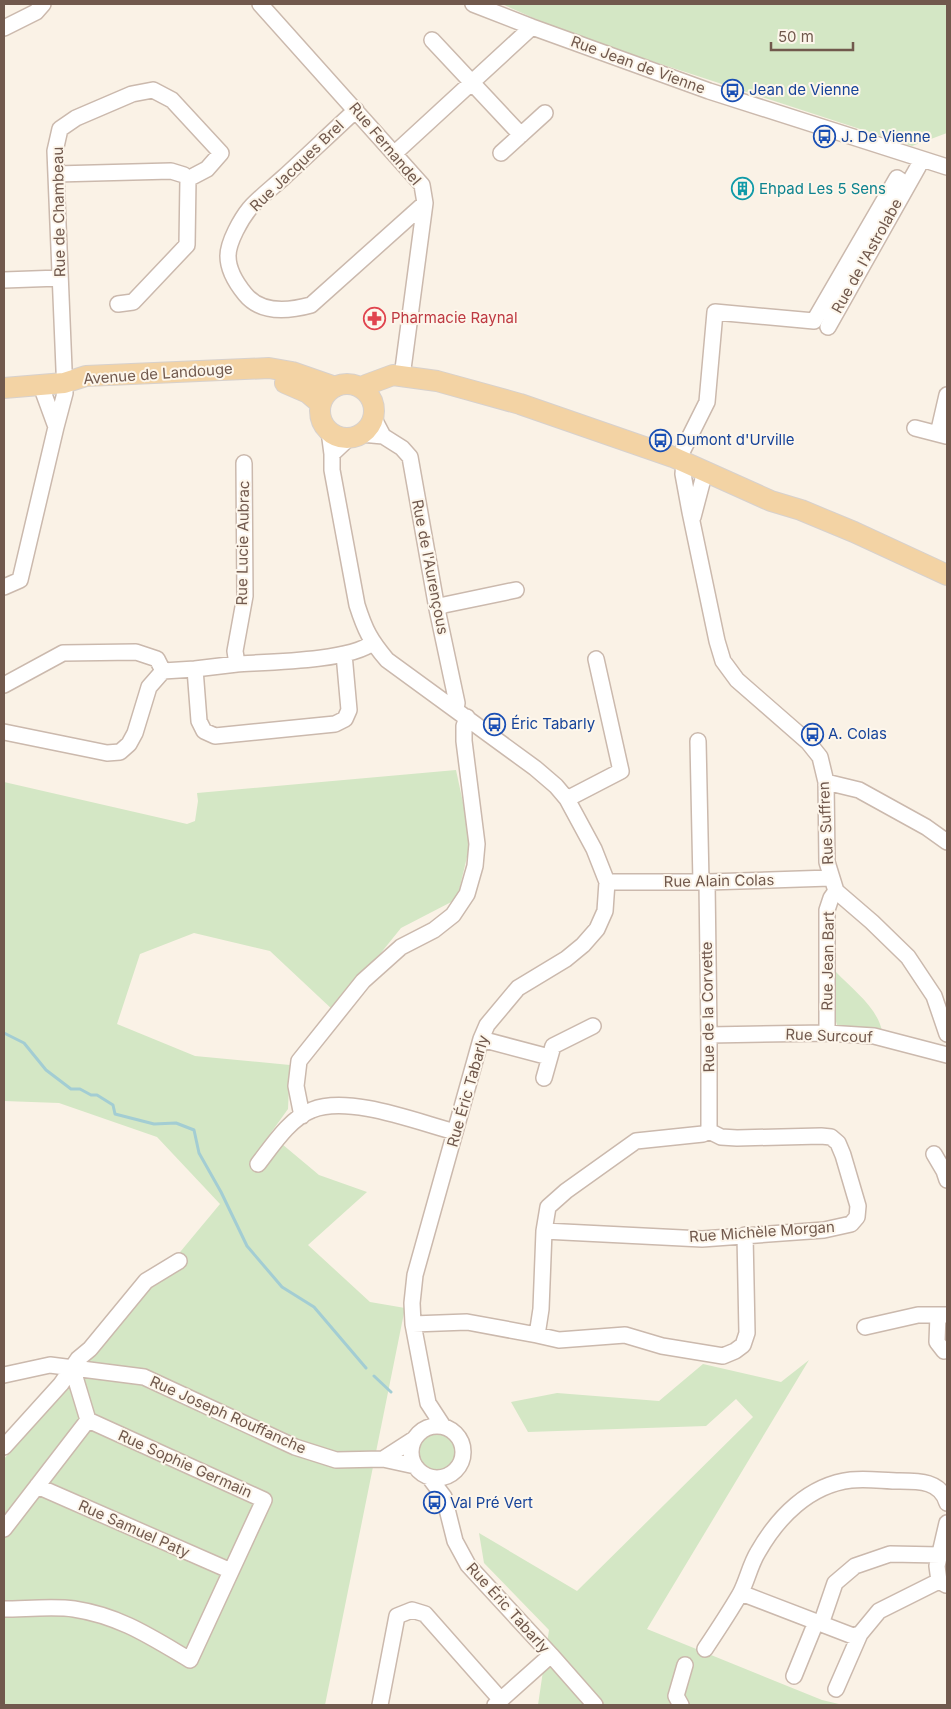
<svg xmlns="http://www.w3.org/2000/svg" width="951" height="1709" font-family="Inter,sans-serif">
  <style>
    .green { fill: #d4e7c5 }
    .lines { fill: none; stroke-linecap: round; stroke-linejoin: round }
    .stream { stroke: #a3cdd3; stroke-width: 3 }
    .minor-casing { stroke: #cbb9ad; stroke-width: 18 }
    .major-casing { stroke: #d7d1cd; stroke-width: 22 }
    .minor { stroke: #fff; stroke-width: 15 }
    .major { stroke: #f3d3a4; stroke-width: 20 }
    .labels { text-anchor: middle; stroke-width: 4; stroke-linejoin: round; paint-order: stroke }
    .street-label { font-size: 15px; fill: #71594d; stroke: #fdf6eb }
    .transit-label { font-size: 15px; fill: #164399; stroke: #fdf6eb; text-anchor: start }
    .culture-label { font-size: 15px; fill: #0d838f; stroke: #fdf6eb; text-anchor: start }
    .health-label { font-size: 15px; fill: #be3a42; stroke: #fdf6eb; text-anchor: start }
  </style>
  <rect width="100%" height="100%" fill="#faf2e6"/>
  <path class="green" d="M502,4H947V133L912,146L572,35Z
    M456,770L471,840L457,899L401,928L334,1011L270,951L194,933L140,954L117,1024L195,1056L290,1065L288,1109L270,1134L319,1175L367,1192L308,1245L370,1302L405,1308L325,1705H4V1459L102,1346L220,1204L157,1137L59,1103L4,1101V782L187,824L195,821L198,801L197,793Z
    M836,972C853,990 877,1007 882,1031L842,1027L837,1025L835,1018Z
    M809,1360L647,1629L822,1700L843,1705H538L549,1630L484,1563L479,1533L577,1591L753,1417L736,1399L706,1426L528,1432L511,1402L557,1393L659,1401L703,1364L781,1382Z
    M416 1452a20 20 0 1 1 40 0a20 20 0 1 1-40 0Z"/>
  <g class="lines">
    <path class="stream" d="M4,1033L24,1043L46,1070L71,1089H80L91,1095H97L113,1105L115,1114L154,1124L176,1123L194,1130L199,1153L221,1192L247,1246L282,1287L314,1307L366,1368
      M374,1376L391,1392"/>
    <defs>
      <path id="minor" d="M260,4L422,185L425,203L403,369L404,377
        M473,4L532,27L709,91L947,167
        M4,28L36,12L43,4
        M432,40L521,135
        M356,110C332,132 308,155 284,177C273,187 260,197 250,208C241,219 228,242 228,256C228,270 236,283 245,294C261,314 289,311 311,305L425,203
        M395,153L532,27
        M501,153L545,113
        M56,174L171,171L184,175L188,179L187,245L133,302L118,304
        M4,280L60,278
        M828,327L918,167L921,159
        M41,386L56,427L65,393L55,151L60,129L76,118L132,94L153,90L172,100L221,153L207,169L188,179
        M373,417L383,436
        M915,428L946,436
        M329,431L332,454V470L357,605C365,630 370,640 387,660L535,768L556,786L567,799L594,849L607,882L605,911L597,929L583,945L566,959L518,988L487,1025L481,1039L415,1275L412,1303L413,1324L428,1403L443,1426
        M361,434L383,436L402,448L410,457L437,609L457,703L456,709
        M938,434L947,395
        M332,454L349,438
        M678,460L707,402L715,312L814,321L897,178L907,185
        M684,462L683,474L690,512L717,641L723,661L737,680L808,742L820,757L826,782L827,862L836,891L872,922L908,957L934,996L947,1034
        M244,463L245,596L235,651L237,664C268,662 350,661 372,643
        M693,517L703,479L706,472
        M4,587L20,580L56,427
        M437,609L444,605L516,590
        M237,664L195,669L199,721L204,731L215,736L335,724L345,719L349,710L344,654
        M4,685L63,653L136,652L157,659L163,671
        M4,732L107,753L120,752L129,744L135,733L149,687L163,671L195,669
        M698,741L701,882
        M826,782L859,790L926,827L947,842
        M567,799L621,771L596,659
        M607,882H707L830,878
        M707,882L709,1035V1131
        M827,1033V910L831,898L836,891
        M709,1035L827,1033L874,1036L947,1055
        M481,1039L549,1057
        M544,1078L553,1046L593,1026
        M302,1116L296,1086L299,1061L363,981L401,947L434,930L453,915L467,894L475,866L477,844L464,741V726L467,717
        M934,1154L944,1171L947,1180
        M258,1164C272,1146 290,1118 312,1110C349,1095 417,1122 455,1132
        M544,1231L702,1239L824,1230L851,1224L857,1217L858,1206L843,1155L838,1143L831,1137L821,1136L737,1138L721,1137L709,1131
        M938,1315L937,1342L944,1351
        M413,1324L467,1322L537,1335L541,1309L544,1231L548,1207L566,1191L636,1141L703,1134L709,1131
        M865,1327L918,1315H947
        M537,1335L559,1340L625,1335L662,1346L723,1356L735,1351L743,1345L747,1333L745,1235
        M4,1375L50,1365L144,1377L295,1447L336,1460L383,1459L415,1466
        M411 1452a26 26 0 1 1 52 0a26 26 0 1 1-52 0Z
        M4,1447L61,1384L78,1359L90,1349L146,1281L179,1261
        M383,1459L414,1439
        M429,1477L444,1497L455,1541L468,1565L551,1655L595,1705
        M37,1486L231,1571
        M4,1529L88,1420L72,1367
        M946,1585L939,1581L937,1566L947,1523
        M741,1593L853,1636L860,1634L879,1611L939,1581
        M4,1609C24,1609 55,1606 74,1609C120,1616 151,1637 190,1660L264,1500L88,1420
        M821,1624L835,1583L855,1566L890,1554L940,1555
        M705,1649C717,1631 729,1613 740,1594C747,1581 750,1565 758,1552C778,1517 809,1485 851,1480C867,1478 884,1481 900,1481C919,1481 941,1481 947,1503
        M794,1676L816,1622
        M836,1689L860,1634
        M380,1705L397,1616L412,1610L425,1614L501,1700
        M495,1705L551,1655
        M681,1705L676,1696L685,1665"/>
      <path id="major" d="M285,383L308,393L321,404
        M320 411a27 27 0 1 1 54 0a27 27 0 1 1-54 0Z
        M4,388L64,383L86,376L269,368L292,372L335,387
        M361,388L366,385L393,375L437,381L520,404L673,457L771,501L801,510L854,532L947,575"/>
    </defs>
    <use href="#minor" class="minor-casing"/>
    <use href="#major" class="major-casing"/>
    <use href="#minor" class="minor"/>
    <use href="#major" class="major"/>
  </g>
  <defs>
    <symbol id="bus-ring" viewBox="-11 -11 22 22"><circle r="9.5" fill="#fdf6eb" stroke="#1a4fb4" stroke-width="1.5"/><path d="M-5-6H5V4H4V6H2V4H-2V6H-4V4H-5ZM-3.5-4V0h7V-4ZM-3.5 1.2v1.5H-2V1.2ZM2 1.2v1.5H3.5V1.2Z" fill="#1a4fb4"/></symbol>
    <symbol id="building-ring" viewBox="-11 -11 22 22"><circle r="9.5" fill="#fdf6eb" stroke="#0f9aa8" stroke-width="1.5"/><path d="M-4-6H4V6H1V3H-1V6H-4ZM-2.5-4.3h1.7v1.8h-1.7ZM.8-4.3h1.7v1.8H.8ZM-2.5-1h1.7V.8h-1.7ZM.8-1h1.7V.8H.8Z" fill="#0f9aa8"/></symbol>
    <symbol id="pharmacy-ring" viewBox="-11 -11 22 22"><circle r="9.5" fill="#fdf6eb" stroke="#e0444e" stroke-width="1.5"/><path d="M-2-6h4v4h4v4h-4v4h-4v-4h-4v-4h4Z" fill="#e0444e"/></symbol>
  </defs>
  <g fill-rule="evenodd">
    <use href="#bus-ring" x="720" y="78" width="25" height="25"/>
    <use href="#bus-ring" x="812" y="124" width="25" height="25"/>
    <use href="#building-ring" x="730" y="176" width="25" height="25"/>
    <use href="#pharmacy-ring" x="362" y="306" width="25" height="25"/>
    <use href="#bus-ring" x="648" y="428" width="25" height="25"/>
    <use href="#bus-ring" x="482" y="712" width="25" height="25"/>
    <use href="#bus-ring" x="800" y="722" width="25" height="25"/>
    <use href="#bus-ring" x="422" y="1490" width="25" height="25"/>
  </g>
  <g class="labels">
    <g class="street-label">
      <text transform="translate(638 65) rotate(20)" y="5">Rue Jean de Vienne</text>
      <text transform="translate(385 144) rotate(50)" y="5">Rue Fernandel</text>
      <text transform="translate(297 166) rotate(-44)" y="5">Rue Jacques Brel</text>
      <text transform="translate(59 212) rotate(-91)" y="5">Rue de Chambeau</text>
      <text transform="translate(867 256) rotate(-61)" y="5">Rue de l'Astrolabe</text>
      <text transform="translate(158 374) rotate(-4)" y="5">Avenue de Landouge</text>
      <text transform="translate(243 543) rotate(-89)" y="5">Rue Lucie Aubrac</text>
      <text transform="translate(430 567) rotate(79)" y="5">Rue de l'Aurençous</text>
      <text transform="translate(826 823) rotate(-93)" y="5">Rue Suffren</text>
      <text transform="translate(719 881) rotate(-1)" y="5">Rue Alain Colas</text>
      <text transform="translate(828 961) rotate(-89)" y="5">Rue Jean Bart</text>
      <text transform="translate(708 1007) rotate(-91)" y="5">Rue de la Corvette</text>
      <text transform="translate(829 1036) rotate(2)" y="5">Rue Surcouf</text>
      <text transform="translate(468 1091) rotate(-74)" y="5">Rue Éric Tabarly</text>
      <text transform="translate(762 1232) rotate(-4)" y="5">Rue Michèle Morgan</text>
      <text transform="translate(228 1415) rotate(24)" y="5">Rue Joseph Rouffanche</text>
      <text transform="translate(185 1464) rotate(24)" y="5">Rue Sophie Germain</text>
      <text transform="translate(134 1529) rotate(24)" y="5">Rue Samuel Paty</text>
      <text transform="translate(508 1608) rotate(48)" y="5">Rue Éric Tabarly</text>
    </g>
    <g class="transit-label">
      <text x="749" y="95">Jean de Vienne</text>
      <text x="841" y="142">J. De Vienne</text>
      <text x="676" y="445">Dumont d'Urville</text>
      <text x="511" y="729">Éric Tabarly</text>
      <text x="828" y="739">A. Colas</text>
      <text x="450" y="1508">Val Pré Vert</text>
    </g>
    <g class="culture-label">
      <text x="759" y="194">Ehpad Les 5 Sens</text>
    </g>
    <g class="health-label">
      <text x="391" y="323">Pharmacie Raynal</text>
    </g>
  </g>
  <rect width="951" height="1709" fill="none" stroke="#71594d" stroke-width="10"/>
  <path d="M771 42v8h82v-8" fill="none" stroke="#71594d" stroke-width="2.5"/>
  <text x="778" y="42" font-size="15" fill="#71594d" stroke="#fdf6eb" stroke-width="4" paint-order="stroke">50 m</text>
</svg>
